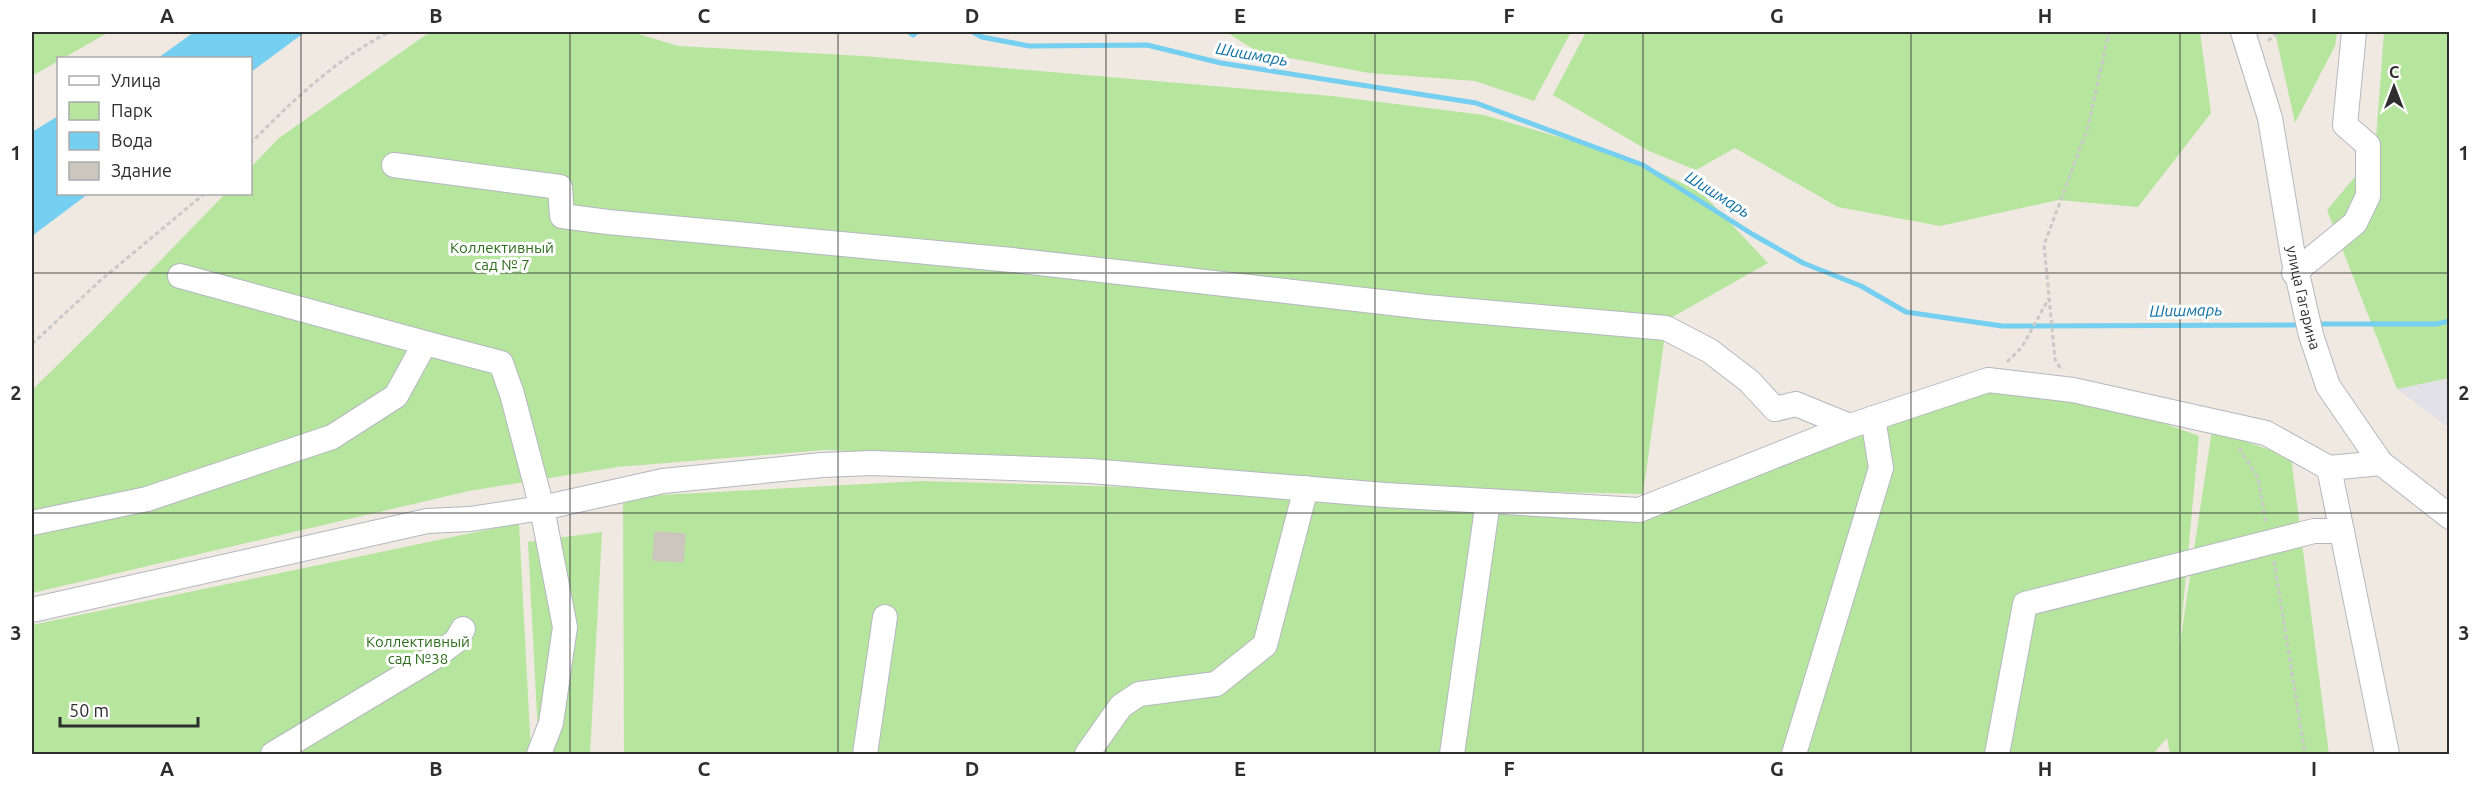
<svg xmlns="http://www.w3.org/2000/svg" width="2481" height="786" font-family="Ubuntu,sans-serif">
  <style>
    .industrial { fill: #e3e1e8 }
    .green { fill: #b6e59e }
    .water { fill: #75cff0 }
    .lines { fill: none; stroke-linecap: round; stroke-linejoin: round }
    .stream { stroke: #75cff0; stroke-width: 5 }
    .building { fill: #cbc7bf; stroke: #cbc5ba; stroke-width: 1.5 }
    .minor-casing { stroke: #b4b7c1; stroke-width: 26 }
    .path { stroke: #c9c9c9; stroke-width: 3; stroke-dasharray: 4.5 3; stroke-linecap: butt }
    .minor { stroke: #fff; stroke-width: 24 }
    .grid { fill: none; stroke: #2e2e2e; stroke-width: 1.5; stroke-opacity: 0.55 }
    .labels { text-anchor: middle; stroke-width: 6; stroke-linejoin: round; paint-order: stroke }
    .park-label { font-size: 15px; fill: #2c6e1b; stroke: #fff }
    .street-label { font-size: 15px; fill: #2e2e2e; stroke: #fff }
    .water-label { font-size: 16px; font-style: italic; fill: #0d6fa3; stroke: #fff }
    .neatline { fill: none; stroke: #2e2e2e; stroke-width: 2 }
    .grid-label { font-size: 20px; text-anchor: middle; font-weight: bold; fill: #2e2e2e }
  </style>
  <rect width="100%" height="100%" fill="#efe9e1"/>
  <path class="industrial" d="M2449,378V428L2397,389Z"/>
  <path class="green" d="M32,32H109L32,76Z
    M430,32H632L678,46L863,56L1332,96L1484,115L1629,158L1701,192L1768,263L1667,320L1643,494L1391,488L1090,460L825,450L617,467L469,491L32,593V390L92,331L225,194H250L251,167L279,138Z
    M1226,32H1571L1534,101L1475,81L1369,73L1258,52Z
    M1586,32H2200L2211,113L2138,207L2058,200L1940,226L1838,207L1735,148L1696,170L1649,151L1553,95Z
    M2275,32H2337L2335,46L2295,123Z
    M2384,32H2449V378L2397,389L2327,210L2375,153Z
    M1988,388L2102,401L2199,436L2179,650L2212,430L2291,457L2329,754H2170L2167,738L2153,754H624L623,497L921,481L1194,489L1634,521Z
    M519,523L531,754H32V625Z
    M602,532L590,754H539L528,542Z"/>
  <path class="water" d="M194,32H305L251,72L250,58H158Z
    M58,116V194H88L32,236V132Z"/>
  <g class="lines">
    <path class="stream" d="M909,32L913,35L917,32
      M973,32L982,37L1029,46L1147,45L1221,63L1476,103L1643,165L1752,234L1803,263L1861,286L1906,312L2002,326L2301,325
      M2317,324H2436L2450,321"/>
  </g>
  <path class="building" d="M655,532L685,534L683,562L653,560Z"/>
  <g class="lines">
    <defs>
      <g id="minor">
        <path id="s1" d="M2243,32L2270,118L2293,256L2311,335L2328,386L2381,463L2450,517"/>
        <path d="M394,165L560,187L562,216L608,222L1012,260L1426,307L1666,328L1710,351L1749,381L1775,409L1796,404L1850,426"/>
        <path d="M2294,273L2355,223L2368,196V145L2345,125L2354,32"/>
        <path d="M180,276L425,343"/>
        <path d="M2381,463L2329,468L2387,754"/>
        <path d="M32,523L147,499L332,437L396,396L425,343L501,363L512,394L542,508L565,627L551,723L539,754"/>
        <path d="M32,610L427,521L470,519L542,508L663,481L822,465L872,463L1090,471L1385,495L1639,510L1850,426L1988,380L2073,390L2266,433L2329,468"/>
        <path d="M273,754L433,658L456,641L463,629"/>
        <path d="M865,754L885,617"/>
        <path d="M1087,754L1121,706L1139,694L1216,684L1265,645L1306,488"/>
        <path d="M1452,754L1488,501"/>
        <path d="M1794,754L1881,468L1873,418"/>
        <path d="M1997,754L2025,604L2314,531H2342"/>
      </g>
    </defs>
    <use href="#minor" class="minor-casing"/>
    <path class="path" d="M2268,41L2278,32
      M250,144C292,101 335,60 389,32
      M32,344L102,279L204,194
      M2007,362L2022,347L2049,298
      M2060,368L2055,359L2044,245L2088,127L2109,32
      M2239,448L2258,478L2266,523
      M2274,561L2305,754"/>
    <use href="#minor" class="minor"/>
  </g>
  <path class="grid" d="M301,32V754M570,32V754M838,32V754M1106,32V754M1375,32V754M1643,32V754M1911,32V754M2180,32V754M32,273H2450M32,513H2450"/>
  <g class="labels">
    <g class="park-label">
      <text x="502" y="253">Коллективный<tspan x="502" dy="17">сад № 7</tspan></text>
      <text x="418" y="647">Коллективный<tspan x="418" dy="17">сад №38</tspan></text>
    </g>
    <g class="street-label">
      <text dy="5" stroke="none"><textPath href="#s1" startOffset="273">улица Гагарина</textPath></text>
    </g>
    <g class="water-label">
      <text transform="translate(1252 54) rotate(10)" y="6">Шишмарь</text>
      <text transform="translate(1718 194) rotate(32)" y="6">Шишмарь</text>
      <text transform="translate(2186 310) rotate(-1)" y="6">Шишмарь</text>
    </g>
  </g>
  <rect width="2481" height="786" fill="none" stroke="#ffffff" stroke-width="66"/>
  <rect x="57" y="57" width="195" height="138" fill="#ffffff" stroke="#ababab" stroke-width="1.5"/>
  <rect x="69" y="76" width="30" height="9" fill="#ffffff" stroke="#ababab" stroke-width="1.5"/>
  <text x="111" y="87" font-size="18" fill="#2e2e2e">Улица</text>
  <rect x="69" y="102" width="30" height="18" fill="#b6e59e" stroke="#ababab" stroke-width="1.5"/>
  <text x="111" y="117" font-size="18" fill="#2e2e2e">Парк</text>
  <rect x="69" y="132" width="30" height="18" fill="#75cff0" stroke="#ababab" stroke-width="1.5"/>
  <text x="111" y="147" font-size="18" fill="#2e2e2e">Вода</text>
  <rect x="69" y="162" width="30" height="18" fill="#cbc7bf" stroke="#ababab" stroke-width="1.5"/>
  <text x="111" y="177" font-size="18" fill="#2e2e2e">Здание</text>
  <g transform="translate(2394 87)" stroke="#ffffff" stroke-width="4.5" paint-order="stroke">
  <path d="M0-4.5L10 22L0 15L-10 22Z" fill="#2e2e2e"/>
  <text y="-9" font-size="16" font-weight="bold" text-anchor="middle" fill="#2e2e2e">С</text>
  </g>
  <path d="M60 717v9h138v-9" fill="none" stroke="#2e2e2e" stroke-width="3"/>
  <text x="69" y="717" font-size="18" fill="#2e2e2e" stroke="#ffffff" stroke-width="4.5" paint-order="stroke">50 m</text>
  <rect x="33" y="33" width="2415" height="720" class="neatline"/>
  <g class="grid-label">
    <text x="167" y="23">A</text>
    <text x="436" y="23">B</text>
    <text x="704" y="23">C</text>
    <text x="972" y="23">D</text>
    <text x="1240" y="23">E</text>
    <text x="1509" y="23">F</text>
    <text x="1777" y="23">G</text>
    <text x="2045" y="23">H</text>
    <text x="2314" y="23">I</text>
    <text x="16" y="160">1</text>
    <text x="2464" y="160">1</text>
    <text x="16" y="400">2</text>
    <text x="2464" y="400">2</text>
    <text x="16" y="640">3</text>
    <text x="2464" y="640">3</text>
    <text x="167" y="776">A</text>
    <text x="436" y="776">B</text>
    <text x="704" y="776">C</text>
    <text x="972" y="776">D</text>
    <text x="1240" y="776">E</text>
    <text x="1509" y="776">F</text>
    <text x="1777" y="776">G</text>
    <text x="2045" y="776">H</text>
    <text x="2314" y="776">I</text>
  </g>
</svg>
